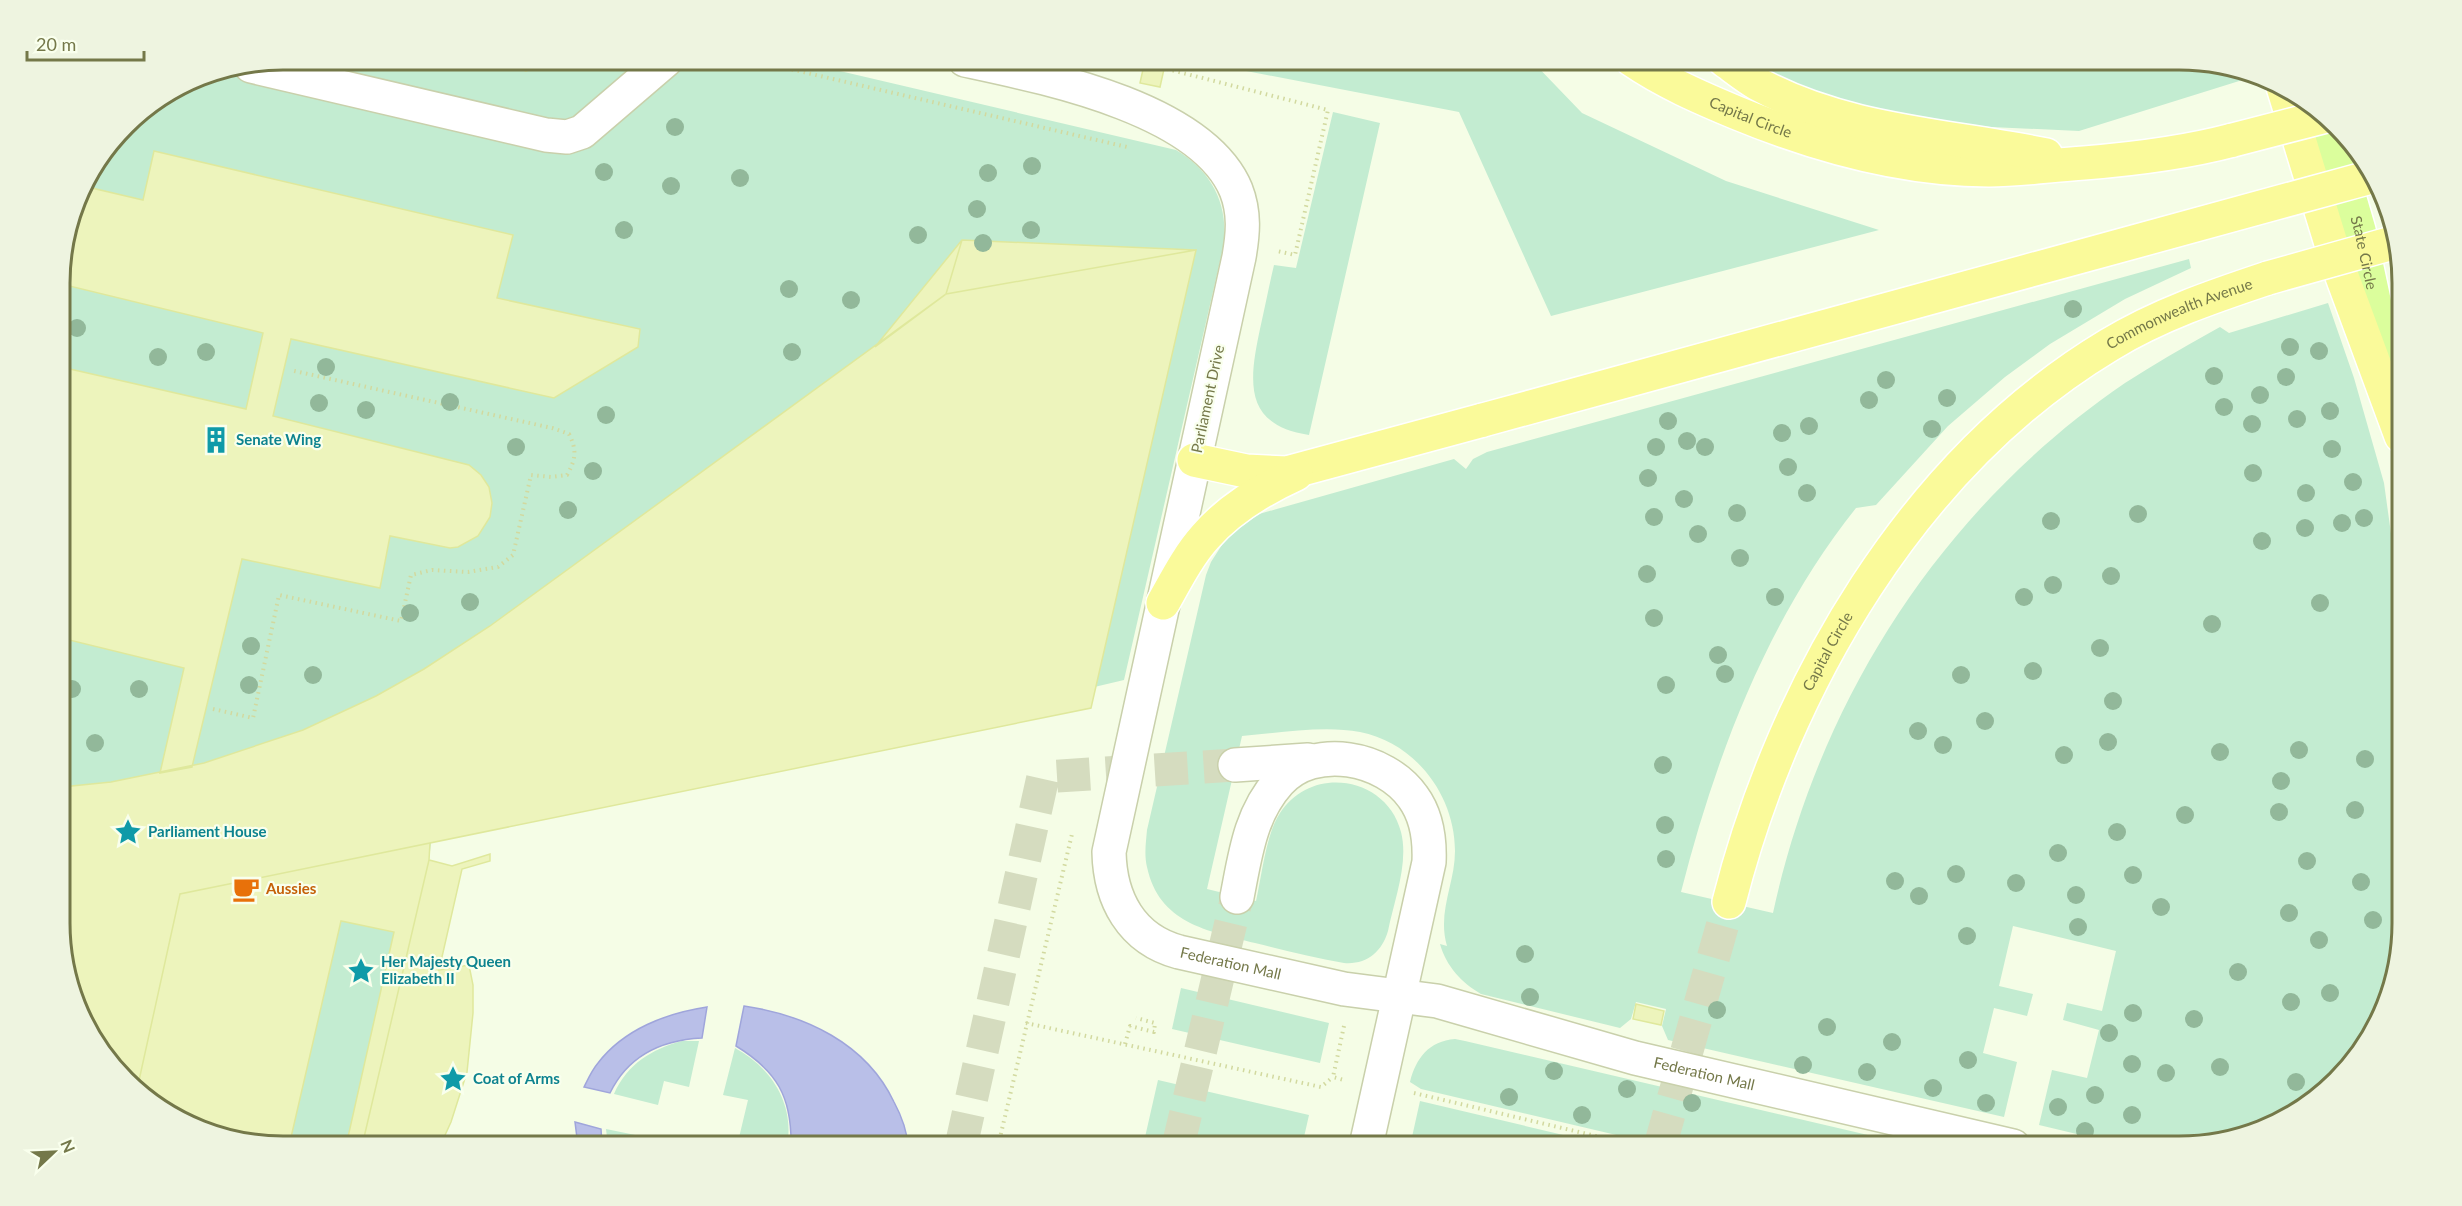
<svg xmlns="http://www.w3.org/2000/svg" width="2462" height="1206" font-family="Lato,sans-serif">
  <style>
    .green { fill: #c3ecd1 }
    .water { fill: #b9bfe8; stroke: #9fa5db; stroke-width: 1.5 }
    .building { fill: #edf4bc; stroke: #dfe89c; stroke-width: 1.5 }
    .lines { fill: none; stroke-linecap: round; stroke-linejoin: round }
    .minor-tunnel { stroke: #d5dcbf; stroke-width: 33; stroke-dasharray: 33 16; stroke-linecap: butt }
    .highway-tunnel { stroke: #d5dcbf; stroke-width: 33; stroke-dasharray: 33 16; stroke-linecap: butt }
    .minor-casing { stroke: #c9d0ab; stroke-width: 36 }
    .major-casing { stroke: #fff; stroke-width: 36 }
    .highway-casing { stroke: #fff; stroke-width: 36 }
    .path { stroke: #d2d99f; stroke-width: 4; stroke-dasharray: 1.5 4.5; stroke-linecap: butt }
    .minor { stroke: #fff; stroke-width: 33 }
    .major { stroke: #dbfe9c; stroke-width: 33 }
    .highway { stroke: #fafa9a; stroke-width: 33 }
    .highway-bridge-casing { stroke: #fff; stroke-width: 36; stroke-linecap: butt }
    .highway-bridge { stroke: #fafa9a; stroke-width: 33 }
    .tree { fill: #92b89a }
    .labels { text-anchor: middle; stroke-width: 4.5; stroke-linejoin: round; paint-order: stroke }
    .street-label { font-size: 15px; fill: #747849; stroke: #f9ffed }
    .culture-label { font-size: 15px; font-weight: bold; fill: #0d838f; stroke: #f9ffed; text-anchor: start }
    .food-label { font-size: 15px; font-weight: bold; fill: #c56008; stroke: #f9ffed; text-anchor: start }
    .rim { fill: none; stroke: #747849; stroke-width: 3 }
  </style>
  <rect width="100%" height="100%" fill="#f5fde6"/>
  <path class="green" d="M284,60H635L628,68L668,77L687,60H793L1176,150C1212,171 1230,206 1223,248L1124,680L431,843L429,860L361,1146H284L185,1123L106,1058L77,1008L62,952L61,269L83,184L136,116L198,77Z
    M1189,60H1531L1582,113L1726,181L1879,230L1551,316L1459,112Z
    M1734,60H2178L2252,77L2079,131L1883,122Z
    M1333,112L1380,123L1309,435C1243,425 1249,381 1260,329C1265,307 1269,286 1274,265L1296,268Z
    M2189,259L2191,268L2125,299L2050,344L2005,377L1948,426L1876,505L1856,508C1767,620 1716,755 1681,892L1773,913C1819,699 1943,507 2125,383C2153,365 2182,348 2211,332L2220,327L2229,333L2328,303L2354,378L2384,483L2401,606L2402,923L2379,1021L2347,1070L2303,1108L2251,1134L2193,1146H2127L2039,1125L2052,1070L2087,1078L2099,1030L2063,1020L2067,1003L2102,1011L2116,951L2013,926L1999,986L2033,994L2027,1016L1994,1008L1983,1053L2017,1062L2004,1117L1668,1040L1662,1026L1666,1009L1636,1002L1631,1019L1620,1028L1481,994C1462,983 1446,966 1440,944L1447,946C1437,912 1455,884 1455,851C1455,796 1416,743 1360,732C1324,725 1279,733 1242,736L1207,889L1256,901C1262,875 1266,834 1280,813C1312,764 1387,777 1401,832C1409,863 1394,901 1388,931C1382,952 1366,965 1344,963C1314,958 1284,950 1255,943C1207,931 1159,923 1147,867C1144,855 1146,842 1147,830L1206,575L1211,562L1227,537L1259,514L1454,459L1466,469L1473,459L1487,452Z
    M1181,988L1329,1023L1320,1063L1172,1029Z
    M1455,1039L1465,1041L1915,1146H1663L1421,1089L1410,1082C1416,1058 1429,1041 1455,1039Z
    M682,1041H699L689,1087L664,1081L658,1105L614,1094C627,1064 652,1049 682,1041Z
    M735,1048C771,1067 795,1104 787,1146H737L748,1100L723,1095Z
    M1158,1080L1309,1115L1302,1146H1143Z
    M1420,1101L1610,1146H1410Z
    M606,1129L650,1138L648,1146H608Z"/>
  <path class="water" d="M744,1006C805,1015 866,1043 894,1102C901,1115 907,1131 908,1146H791C792,1097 777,1071 736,1046Z
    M707,1007L702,1038C662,1040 628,1056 610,1093L584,1087C588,1079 592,1070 598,1063C624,1029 667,1013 707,1007Z
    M575,1122L601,1129L602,1146H578Z"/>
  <path class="building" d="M512,60H539L534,68L526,71L517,68Z
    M1144,65L1164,69L1160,87L1140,83Z
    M154,151L513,235L497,298L640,329L638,347L554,398L291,339L273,416L469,465L481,475L489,487L492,503L490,517L478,536L458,547L450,548L390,536L380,588L242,559L192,767L160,773L184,668L61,638V367L246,409L263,333L61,284V269L83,186L143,200Z
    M962,240L1196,250L946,294Z
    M962,240L946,294L875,347Z
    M1196,250L1091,708L180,894L138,1085L106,1058L77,1008L62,952V787L111,782L204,763L303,730L376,696L424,669L490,626L946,294Z
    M430,843L429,860L362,1146H346L394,932L341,921L289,1146L185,1123L138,1085L180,894Z
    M490,854V861L462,869L439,970L469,965L473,985V1013L467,1072L451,1122L440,1146H362L429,860L452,866Z
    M1636,1004L1664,1011L1661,1025L1633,1019Z"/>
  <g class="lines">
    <path class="minor-tunnel" d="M961,1146L1043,777L1235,765
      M1178,1146L1237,897"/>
    <path class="highway-tunnel" d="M1660,1146L1729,902"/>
    <defs>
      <g id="minor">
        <path id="s1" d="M965,60C1044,77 1202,108 1236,190C1245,213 1243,234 1239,257L1109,852C1110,899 1131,939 1179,952L1344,989L1437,1001L1635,1058L2013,1146"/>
        <path d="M251,66L546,135L567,137L582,132L666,60"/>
        <path d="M1235,765L1308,760"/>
        <path d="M1237,897C1245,856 1250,814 1279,782C1314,743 1385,757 1413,797C1427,816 1430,839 1429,862L1366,1146"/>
      </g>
      <g id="major">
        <path id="s2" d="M2326,116L2359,230L2392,384"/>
      </g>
      <g id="highway">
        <path id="s3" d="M1632,60C1664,82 1701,98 1737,113C1817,146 1902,170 1989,170C2021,170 2052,165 2084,163C2134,159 2184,153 2233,140"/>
        <path d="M1724,60C1735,68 1746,77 1758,84C1846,132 1949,135 2046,155"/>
        <path d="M2283,87L2337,263L2401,436"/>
        <path d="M1194,460L1246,471L1287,473L1483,420"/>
        <path d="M1163,603C1176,580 1188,556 1205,537C1229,509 1263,489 1296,474"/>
        <path id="s4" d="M1729,902C1784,685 1913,463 2109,345C2158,315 2214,296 2268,278"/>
      </g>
    </defs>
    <use href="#minor" class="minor-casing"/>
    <use href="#major" class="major-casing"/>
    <use href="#highway" class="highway-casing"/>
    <path class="path" d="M751,60L1127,147
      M1132,60L1328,110L1295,255L1277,251
      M213,709L253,718L279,595L401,621L411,575L432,570L468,572L498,567L513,555L531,475L551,477L567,475C576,459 577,450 569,434L552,428L290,370
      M1026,1023L1321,1087L1333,1077
      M1344,1026L1333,1077L1344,1080
      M1125,1044L1130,1026L1154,1032L1155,1023L1136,1018
      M1414,1093L1638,1146
      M998,1146L1072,834"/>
    <use href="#minor" class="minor"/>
    <use href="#major" class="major"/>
    <use href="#highway" class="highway"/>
    <defs>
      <path id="highway-bridge" d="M2233,140L2326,116
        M2268,278L2396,242
        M1483,420L2371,177"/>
    </defs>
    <use href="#highway-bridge" class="highway-bridge-casing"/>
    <use href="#highway-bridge" class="highway-bridge"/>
  </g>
  <g class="tree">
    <circle cx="675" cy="127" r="9"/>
    <circle cx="1032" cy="166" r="9"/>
    <circle cx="604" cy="172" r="9"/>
    <circle cx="988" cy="173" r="9"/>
    <circle cx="740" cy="178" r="9"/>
    <circle cx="671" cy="186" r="9"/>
    <circle cx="977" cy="209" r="9"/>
    <circle cx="624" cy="230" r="9"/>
    <circle cx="1031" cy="230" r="9"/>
    <circle cx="918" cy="235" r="9"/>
    <circle cx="983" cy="243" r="9"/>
    <circle cx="789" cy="289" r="9"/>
    <circle cx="851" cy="300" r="9"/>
    <circle cx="2073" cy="309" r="9"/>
    <circle cx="77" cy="328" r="9"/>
    <circle cx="2290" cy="347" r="9"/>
    <circle cx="2319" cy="351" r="9"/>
    <circle cx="206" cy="352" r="9"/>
    <circle cx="792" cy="352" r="9"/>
    <circle cx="158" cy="357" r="9"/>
    <circle cx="326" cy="367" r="9"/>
    <circle cx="2214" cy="376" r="9"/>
    <circle cx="2286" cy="377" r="9"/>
    <circle cx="1886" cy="380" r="9"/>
    <circle cx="2260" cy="395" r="9"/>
    <circle cx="1947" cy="398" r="9"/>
    <circle cx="1869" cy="400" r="9"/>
    <circle cx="450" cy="402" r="9"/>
    <circle cx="319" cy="403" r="9"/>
    <circle cx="2224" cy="407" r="9"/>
    <circle cx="366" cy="410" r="9"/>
    <circle cx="2330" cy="411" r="9"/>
    <circle cx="606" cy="415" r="9"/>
    <circle cx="2297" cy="419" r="9"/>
    <circle cx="1668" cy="421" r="9"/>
    <circle cx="2252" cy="424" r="9"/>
    <circle cx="1809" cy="426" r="9"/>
    <circle cx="1932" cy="429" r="9"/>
    <circle cx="1782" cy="433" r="9"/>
    <circle cx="1687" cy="441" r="9"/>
    <circle cx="516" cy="447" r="9"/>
    <circle cx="1656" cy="447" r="9"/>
    <circle cx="1705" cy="447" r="9"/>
    <circle cx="2332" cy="449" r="9"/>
    <circle cx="1788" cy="467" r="9"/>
    <circle cx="593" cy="471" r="9"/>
    <circle cx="2253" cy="473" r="9"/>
    <circle cx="1648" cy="478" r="9"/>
    <circle cx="2353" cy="482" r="9"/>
    <circle cx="1807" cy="493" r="9"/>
    <circle cx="2306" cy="493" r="9"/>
    <circle cx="1684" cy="499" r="9"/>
    <circle cx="568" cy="510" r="9"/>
    <circle cx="1737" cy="513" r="9"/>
    <circle cx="2138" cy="514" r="9"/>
    <circle cx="1654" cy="517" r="9"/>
    <circle cx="2364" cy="518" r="9"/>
    <circle cx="2051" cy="521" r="9"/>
    <circle cx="2342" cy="523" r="9"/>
    <circle cx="2305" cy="528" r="9"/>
    <circle cx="1698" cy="534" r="9"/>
    <circle cx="2262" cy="541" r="9"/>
    <circle cx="1740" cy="558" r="9"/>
    <circle cx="1647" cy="574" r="9"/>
    <circle cx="2111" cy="576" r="9"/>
    <circle cx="2053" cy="585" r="9"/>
    <circle cx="1775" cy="597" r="9"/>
    <circle cx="2024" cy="597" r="9"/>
    <circle cx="470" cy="602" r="9"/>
    <circle cx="2320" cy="603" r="9"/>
    <circle cx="410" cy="613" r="9"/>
    <circle cx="1654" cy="618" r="9"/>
    <circle cx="2212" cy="624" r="9"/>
    <circle cx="251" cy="646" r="9"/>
    <circle cx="2100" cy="648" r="9"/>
    <circle cx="1718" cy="655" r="9"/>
    <circle cx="2033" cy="671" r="9"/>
    <circle cx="1725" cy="674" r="9"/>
    <circle cx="313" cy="675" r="9"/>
    <circle cx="1961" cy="675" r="9"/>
    <circle cx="249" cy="685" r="9"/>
    <circle cx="1666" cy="685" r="9"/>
    <circle cx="72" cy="689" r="9"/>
    <circle cx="139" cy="689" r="9"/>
    <circle cx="2113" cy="701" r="9"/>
    <circle cx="1985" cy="721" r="9"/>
    <circle cx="1918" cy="731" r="9"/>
    <circle cx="2108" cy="742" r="9"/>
    <circle cx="95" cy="743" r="9"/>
    <circle cx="1943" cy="745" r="9"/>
    <circle cx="2299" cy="750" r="9"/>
    <circle cx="2220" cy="752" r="9"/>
    <circle cx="2064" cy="755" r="9"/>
    <circle cx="2365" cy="759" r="9"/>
    <circle cx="1663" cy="765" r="9"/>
    <circle cx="2281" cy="781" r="9"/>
    <circle cx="2355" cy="810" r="9"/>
    <circle cx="2279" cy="812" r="9"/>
    <circle cx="2185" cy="815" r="9"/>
    <circle cx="1665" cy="825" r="9"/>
    <circle cx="2117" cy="832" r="9"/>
    <circle cx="2058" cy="853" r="9"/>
    <circle cx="1666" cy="859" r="9"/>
    <circle cx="2307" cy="861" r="9"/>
    <circle cx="1956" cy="874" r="9"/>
    <circle cx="2133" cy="875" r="9"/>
    <circle cx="1895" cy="881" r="9"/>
    <circle cx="2361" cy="882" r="9"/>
    <circle cx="2016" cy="883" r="9"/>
    <circle cx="2076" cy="895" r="9"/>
    <circle cx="1919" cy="896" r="9"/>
    <circle cx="2161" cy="907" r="9"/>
    <circle cx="2289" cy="913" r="9"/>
    <circle cx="2373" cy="920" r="9"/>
    <circle cx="2078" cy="927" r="9"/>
    <circle cx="1967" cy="936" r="9"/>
    <circle cx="2319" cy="940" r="9"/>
    <circle cx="1525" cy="954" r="9"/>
    <circle cx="2238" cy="972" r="9"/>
    <circle cx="2330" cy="993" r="9"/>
    <circle cx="1530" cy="997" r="9"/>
    <circle cx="2291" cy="1002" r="9"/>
    <circle cx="1717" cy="1010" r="9"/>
    <circle cx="2133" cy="1013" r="9"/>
    <circle cx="2194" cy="1019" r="9"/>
    <circle cx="1827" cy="1027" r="9"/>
    <circle cx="2109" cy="1033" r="9"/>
    <circle cx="1892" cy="1042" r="9"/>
    <circle cx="1968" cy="1060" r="9"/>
    <circle cx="2132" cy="1064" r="9"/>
    <circle cx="1803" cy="1065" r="9"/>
    <circle cx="2220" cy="1067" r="9"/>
    <circle cx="1554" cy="1071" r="9"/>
    <circle cx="1867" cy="1072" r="9"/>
    <circle cx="2166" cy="1073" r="9"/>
    <circle cx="2296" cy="1082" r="9"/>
    <circle cx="1933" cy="1088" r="9"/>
    <circle cx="1627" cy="1089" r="9"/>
    <circle cx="2095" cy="1095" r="9"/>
    <circle cx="1509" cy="1097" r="9"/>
    <circle cx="1692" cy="1103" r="9"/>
    <circle cx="1986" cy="1103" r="9"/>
    <circle cx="2058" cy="1107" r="9"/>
    <circle cx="1582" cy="1115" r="9"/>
    <circle cx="2132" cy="1115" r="9"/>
    <circle cx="2085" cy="1131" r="9"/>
  </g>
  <defs>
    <symbol id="building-bare" viewBox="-9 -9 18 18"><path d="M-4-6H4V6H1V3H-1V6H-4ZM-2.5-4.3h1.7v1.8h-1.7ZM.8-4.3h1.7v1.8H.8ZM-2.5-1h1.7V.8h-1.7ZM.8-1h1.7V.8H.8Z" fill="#0f9aa8" stroke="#f9ffed" stroke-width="2.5" paint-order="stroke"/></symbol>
    <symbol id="sight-bare" viewBox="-9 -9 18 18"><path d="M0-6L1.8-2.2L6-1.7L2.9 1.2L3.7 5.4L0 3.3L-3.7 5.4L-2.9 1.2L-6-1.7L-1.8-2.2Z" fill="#0f9aa8" stroke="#f9ffed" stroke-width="2.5" paint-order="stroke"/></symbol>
    <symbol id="cafe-bare" viewBox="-9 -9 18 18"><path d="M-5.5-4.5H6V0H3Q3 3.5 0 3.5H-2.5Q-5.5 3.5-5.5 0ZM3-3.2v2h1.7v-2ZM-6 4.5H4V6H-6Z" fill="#e8710a" stroke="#f9ffed" stroke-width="2.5" paint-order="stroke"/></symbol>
  </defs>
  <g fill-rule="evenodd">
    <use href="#building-bare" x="197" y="421" width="38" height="38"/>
    <use href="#sight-bare" x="109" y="813" width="38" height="38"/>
    <use href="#cafe-bare" x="227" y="870" width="38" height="38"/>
    <use href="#sight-bare" x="342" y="952" width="38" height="38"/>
    <use href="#sight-bare" x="434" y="1060" width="38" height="38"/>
  </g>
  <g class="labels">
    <g class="street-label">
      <text dy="5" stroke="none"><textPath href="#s3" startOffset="132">Capital Circle</textPath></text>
      <text dy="5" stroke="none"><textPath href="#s2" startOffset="142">State Circle</textPath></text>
      <text dy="5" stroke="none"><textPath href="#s4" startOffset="768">Commonwealth Avenue</textPath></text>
      <text transform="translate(1208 399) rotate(-78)" y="5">Parliament Drive</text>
      <text dy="5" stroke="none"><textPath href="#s4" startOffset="270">Capital Circle</textPath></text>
      <text dy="5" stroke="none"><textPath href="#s1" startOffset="1172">Federation Mall</textPath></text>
      <text dy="5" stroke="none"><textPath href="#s1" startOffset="1659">Federation Mall</textPath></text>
    </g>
    <g class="culture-label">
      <text x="236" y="445">Senate Wing</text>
      <text x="148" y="837">Parliament House</text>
      <text x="381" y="967">Her Majesty Queen<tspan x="381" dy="17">Elizabeth II</tspan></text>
      <text x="473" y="1084">Coat of Arms</text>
    </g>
    <g class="food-label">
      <text x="266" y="894">Aussies</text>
    </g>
  </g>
  <path d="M0 0H2462V1206H0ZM283 70H2179A213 213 0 0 1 2392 283V923A213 213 0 0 1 2179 1136H283A213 213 0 0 1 70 923V283A213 213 0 0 1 283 70Z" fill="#eef4e0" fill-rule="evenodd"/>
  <path class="rim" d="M283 70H2179A213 213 0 0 1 2392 283V923A213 213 0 0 1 2179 1136H283A213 213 0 0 1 70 923V283A213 213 0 0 1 283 70Z"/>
  <g transform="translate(54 1152) rotate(67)" stroke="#f9ffed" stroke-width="4.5" paint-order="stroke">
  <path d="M0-4.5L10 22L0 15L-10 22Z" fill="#747849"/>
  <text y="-9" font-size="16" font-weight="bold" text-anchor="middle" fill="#747849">N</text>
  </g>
  <path d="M27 51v9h117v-9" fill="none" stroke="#747849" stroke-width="3"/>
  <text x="36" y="51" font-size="18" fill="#747849" stroke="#f9ffed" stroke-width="4.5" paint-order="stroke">20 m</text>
</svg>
